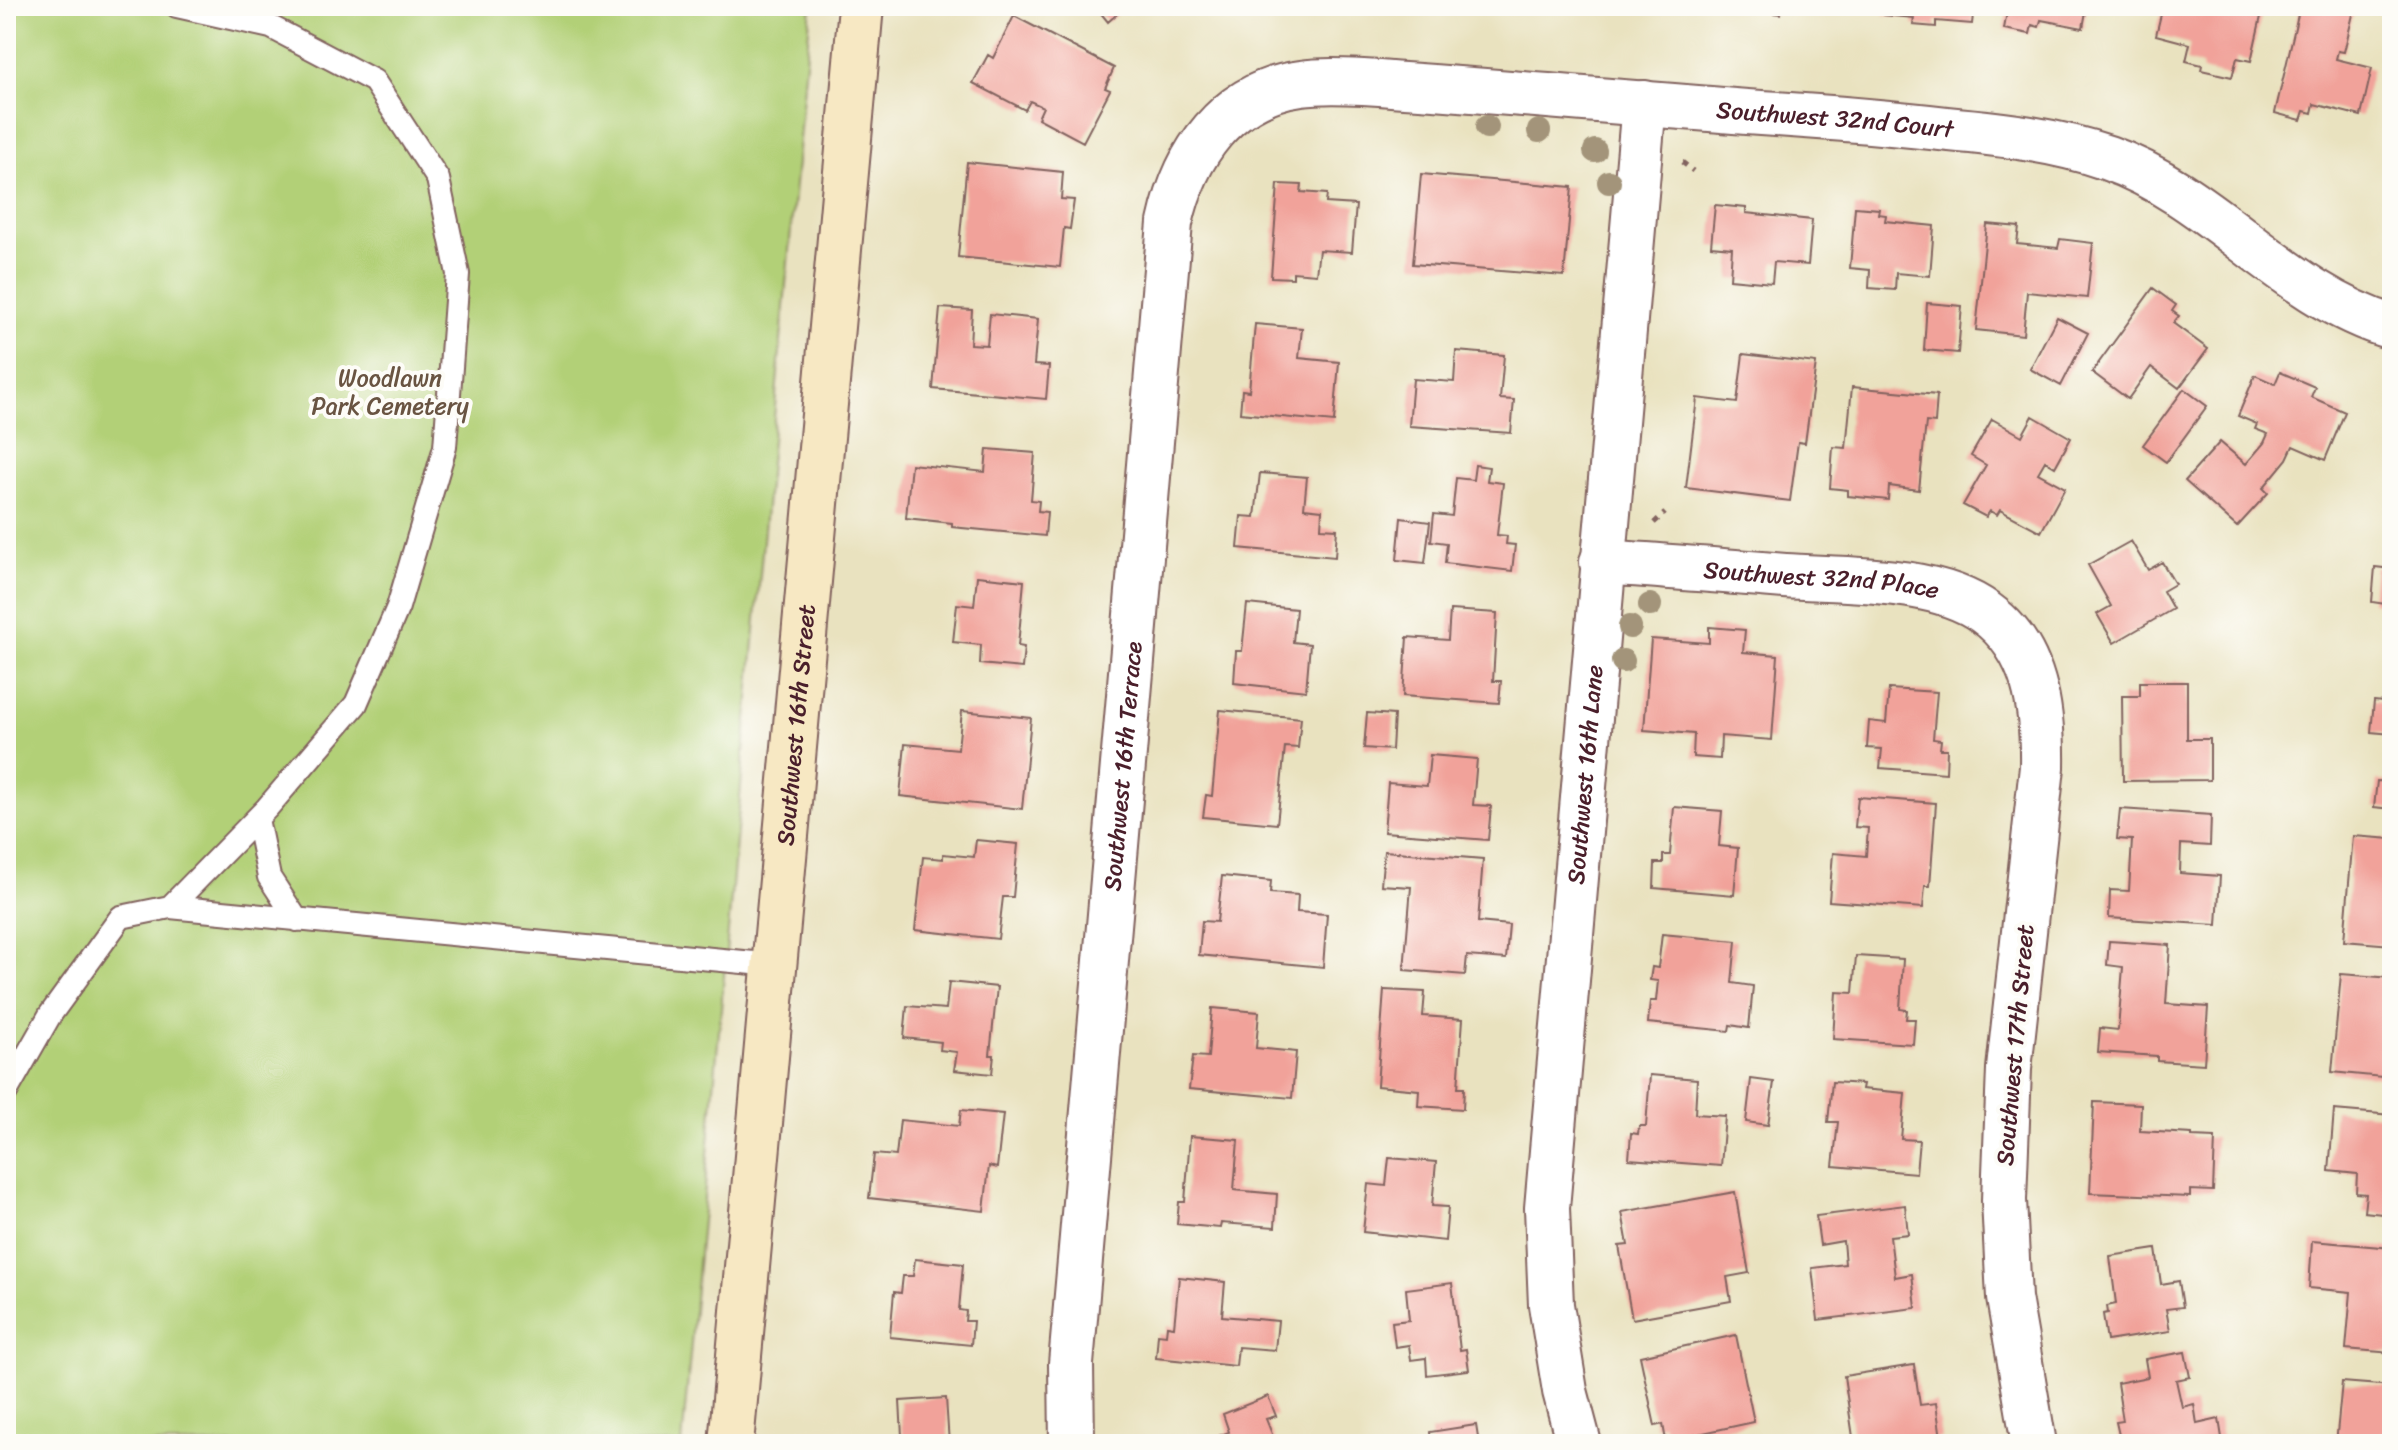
<svg xmlns="http://www.w3.org/2000/svg" width="2398" height="1450" font-family="Sriracha,sans-serif">
  <style>
    .green { fill: #b2d077; stroke: #7e7851; stroke-width: 2 }
    .building { fill: #f1a29a }
    .lines { fill: none; stroke-linecap: round; stroke-linejoin: round }
    .lane-casing { stroke: #82635f; stroke-width: 26 }
    .street-casing { stroke: #82635f; stroke-width: 48 }
    .secondary-casing { stroke: #82635f; stroke-width: 48 }
    .path { stroke: #82635f; stroke-width: 5; stroke-dasharray: 6 6; stroke-linecap: butt }
    .lane { stroke: #fff; stroke-width: 22 }
    .street { stroke: #fff; stroke-width: 44 }
    .secondary { stroke: #f7e8c3; stroke-width: 44 }
    .tree { fill: #a3947a }
    .labels { text-anchor: middle; stroke-width: 8; stroke-linejoin: round; paint-order: stroke }
    .street-label { font-size: 24px; fill: #4a1f2b; stroke: #fdfcf7 }
    .park-label { font-size: 24px; fill: #695442; stroke: #fdfcf7 }
  </style>
  <rect width="100%" height="100%" fill="#fdfcf7"/>
  <filter id="ink" filterUnits="userSpaceOnUse"><feTurbulence type="fractalNoise" baseFrequency=".0125" numOctaves="2"/><feDisplacementMap in="SourceGraphic" scale="16" xChannelSelector="R" yChannelSelector="G"/><feConvolveMatrix kernelMatrix="1 2 1 2 8 2 1 2 1" color-interpolation-filters="sRGB"/></filter>
  <filter id="wash" filterUnits="userSpaceOnUse"><feTurbulence type="fractalNoise" baseFrequency=".006" numOctaves="4" result="noise"/><feDisplacementMap in="SourceGraphic" scale="32" xChannelSelector="R" yChannelSelector="G"/><feGaussianBlur stdDeviation="1.8" result="paint"/><feColorMatrix in="noise" values="0 0 0 0 0 0 0 0 0 0 0 0 0 0 0 0 0 1.4 0 .05"/><feComposite in="paint" operator="in"/></filter>
  <g filter="url(#wash)">
    <rect width="100%" height="100%" fill="#e9e2bf"/>
    <path class="green" d="M6,6H811L682,1444H6Z"/>
    <g id="blocks">
      <path class="building" d="M1095,6H1126L1108,22Z
        M1748,6H1782L1781,14L1748,10Z
        M1884,6H1974L1972,24L1936,21V27L1913,25L1914,18L1884,15Z
        M2008,6H2087L2083,28L2041,20L2039,27L2032,25L2030,34L2004,29Z
        M2163,6H2233L2262,12L2251,61L2237,58L2232,77L2201,70L2202,65L2186,61L2190,44L2156,35Z
        M2300,6H2355L2344,52L2338,51L2336,59L2372,68L2361,116L2314,104L2312,113L2304,111L2301,120L2275,113Z
        M1014,16L1114,68L1105,88L1110,90L1083,142L1038,118L1043,107L1030,101L1025,110L973,83L988,55L993,58Z
        M967,162L1063,172L1061,199L1074,200L1070,229L1064,228L1060,267L958,257Z
        M1421,174L1572,187L1564,276L1413,264Z
        M1278,184L1302,185L1301,192L1327,194L1326,203L1356,205L1352,252L1319,250L1316,274L1293,272V278L1271,277Z
        M1715,205L1746,208V213L1812,220L1808,265L1774,262L1772,283L1730,279L1732,248L1711,246Z
        M1855,207L1879,209L1878,214L1886,215L1885,221L1934,226L1930,276L1896,273L1895,290L1869,288L1870,270L1850,268Z
        M1987,224L2019,227L2017,244L2058,248L2060,239L2093,243L2087,298L2027,292L2023,335L1976,330Z
        M2153,288L2176,305L2172,311L2179,316L2173,323L2208,349L2179,388L2151,367L2128,399L2092,372Z
        M1927,303L1962,306L1958,353L1924,350Z
        M940,308L972,310L970,344L987,345L990,314L1038,319L1034,365L1049,366L1046,399L933,389Z
        M2057,317L2088,333L2061,386L2030,369Z
        M1255,324L1302,328L1299,358L1339,362L1334,422L1240,413L1242,390L1249,391Z
        M1456,351L1504,355L1500,399L1514,400L1511,433L1409,426L1413,379L1454,382Z
        M1743,354L1816,363L1805,443L1798,442L1790,501L1686,488L1697,398L1737,403Z
        M2280,372L2315,387L2311,397L2345,412L2325,460L2293,446L2287,459L2263,488L2268,493L2237,527L2185,481L2220,442L2246,464L2264,443L2268,434L2255,429L2257,424L2238,416L2255,375L2275,384Z
        M1852,387L1937,395L1935,423L1926,422L1919,490L1889,486L1888,500L1848,496V490L1830,488L1833,447L1846,448Z
        M2184,389L2207,406L2166,462L2143,445Z
        M2033,416L2071,438L2055,467L2045,461L2038,473L2065,488L2041,532L2000,510L1997,515L1990,511L1986,517L1963,505L1986,465L1971,456L1992,419L2022,436Z
        M987,449L1035,453L1031,500L1039,501L1038,511L1047,512L1045,536L952,527V523L906,518L911,464L985,472Z
        M1475,465L1489,467L1487,481L1503,483L1497,535L1507,536L1506,544L1515,545L1512,571L1445,563L1447,543L1431,541L1434,514L1452,516L1456,478L1473,480Z
        M1260,473L1307,477L1304,508L1322,510L1321,528L1337,529L1335,557L1238,548L1241,516L1255,517Z
        M1401,518L1430,522L1425,563L1397,560Z
        M2131,541L2148,570L2162,562L2175,584L2163,591L2173,609L2114,643L2097,614L2111,606L2088,565Z
        M2375,567L2392,569V605L2372,602Z
        M977,576L1024,581L1018,646L1024,647L1022,668L980,664L981,645L953,642L957,604L974,606Z
        M1247,604L1296,609L1293,642L1310,644L1306,691L1234,683L1236,651H1242Z
        M1450,610L1497,613L1493,681H1501L1499,703L1403,696L1407,637L1448,640Z
        M1709,627L1745,630L1743,652L1778,655L1772,740L1721,736L1720,759L1693,757L1694,734L1644,730L1651,639L1709,643Z
        M2140,682H2187V739H2210V780L2123,781L2122,696H2140Z
        M1889,689L1937,692L1933,739L1941,740L1940,749H1947L1946,773L1880,768L1882,749L1867,748L1869,721L1886,723Z
        M2374,701L2392,703V734L2371,732Z
        M1220,710L1301,718L1298,748L1285,747L1277,824L1203,817L1206,795L1212,796Z
        M962,711L1031,718L1022,809L900,796L905,744L958,749Z
        M1367,713L1394,715L1392,750L1364,748Z
        M1430,755L1477,759L1473,805L1491,806L1488,840L1384,832L1388,783L1427,786Z
        M2377,781L2392,782V809L2374,807Z
        M1858,797L1936,803L1930,886H1925L1923,908L1829,901L1833,853L1866,856L1868,828L1855,827Z
        M1674,807L1722,811L1719,846L1738,848L1734,895L1654,888L1655,863H1663V855H1670Z
        M2120,809L2211,815L2210,846L2181,844L2180,873L2220,876L2217,925L2109,918L2110,890L2129,891L2132,840L2117,839Z
        M2353,836L2392,839V945L2344,941Z
        M976,840L1018,844L1013,897H1003L998,939L915,930L923,857L943,859V854L974,857Z
        M1384,851L1483,859L1478,922L1509,925L1506,959L1467,956L1465,975L1404,970L1411,887L1381,885Z
        M1222,876L1271,881L1270,893L1298,895L1297,912L1327,914L1323,967L1199,955L1202,921L1217,922Z
        M1662,934L1736,941L1732,983L1753,986L1749,1028L1730,1025L1729,1031L1648,1023L1650,1001H1656L1658,981L1650,980L1652,967L1658,968Z
        M2109,941L2170,945L2166,1004L2208,1007L2204,1064L2157,1061V1056L2098,1052L2100,1028L2118,1030L2123,967L2107,965Z
        M1856,956L1903,959L1900,1009L1907,1010L1906,1019H1915L1913,1044L1833,1039L1836,992L1853,993Z
        M2341,974L2392,978V1078L2332,1072Z
        M949,982L997,987L990,1055H994L992,1074L954,1070L957,1052L940,1050L941,1042L904,1038L907,1006L946,1009Z
        M1384,990L1425,992L1423,1016L1463,1019L1458,1088H1464L1463,1109L1418,1106L1419,1090L1377,1086Z
        M1212,1008L1259,1012L1256,1048L1296,1052L1292,1098L1189,1089L1193,1056L1208,1057Z
        M1650,1075L1697,1079L1695,1114L1725,1116L1721,1166L1629,1159L1631,1133L1638,1134L1639,1126H1646Z
        M1751,1079L1774,1082L1768,1125L1746,1122Z
        M1832,1082L1863,1084L1862,1089L1905,1093L1901,1139L1919,1140L1916,1173L1833,1166L1838,1122H1828Z
        M2094,1102L2141,1104L2140,1131L2192,1134V1137L2215,1138L2213,1191L2190,1190V1197L2090,1193Z
        M961,1110L1003,1114L997,1168L989,1166L984,1211L869,1198L874,1154L896,1156L900,1120L959,1126Z
        M2334,1110L2392,1115V1215L2364,1212L2366,1194L2356,1193L2357,1174L2329,1171Z
        M1190,1136L1238,1140L1234,1190L1277,1194L1275,1227L1221,1223L1220,1228L1177,1224L1179,1202H1185Z
        M1389,1158L1436,1162L1432,1206L1448,1207L1445,1241L1363,1232L1368,1184L1386,1186Z
        M1735,1192L1749,1273L1727,1277L1731,1301L1632,1319L1619,1246L1628,1245L1622,1212Z
        M1905,1205L1908,1234L1890,1236L1895,1277L1912,1274L1916,1308L1818,1320L1812,1268L1845,1264L1843,1241L1820,1245L1816,1216Z
        M2312,1241L2392,1248V1353L2346,1349L2351,1292L2309,1288Z
        M2156,1249L2161,1284L2179,1281L2183,1307L2166,1309L2170,1331L2107,1341L2103,1314L2108,1313L2107,1306L2116,1304L2110,1256Z
        M915,1259L963,1264L959,1310L966,1311L965,1321H973L971,1345L890,1337L894,1292L901,1293L903,1276H913Z
        M1179,1277L1225,1282L1222,1316L1278,1321L1275,1350L1238,1347L1236,1366L1156,1358L1158,1334L1166,1335L1167,1326L1174,1327Z
        M1452,1283L1460,1350L1466,1349L1469,1370L1427,1375L1426,1358L1411,1360L1409,1345L1395,1347L1392,1322L1409,1320L1406,1289Z
        M1736,1335L1754,1422L1666,1441L1663,1424L1655,1426L1640,1356Z
        M2185,1352L2190,1377L2176,1380L2182,1407L2194,1404L2197,1424L2219,1419L2223,1444H2121L2116,1422L2123,1421L2117,1383L2148,1377L2145,1359Z
        M1914,1365L1920,1405L1936,1403L1941,1438L1904,1444H1854L1844,1376Z
        M2342,1382L2392,1386V1444H2336Z
        M1268,1396L1276,1416L1266,1419L1276,1444H1198L1229,1432L1223,1414Z
        M946,1398L949,1444H885L884,1437L902,1436L900,1401Z
        M1476,1425L1479,1444H1431L1430,1432Z"/>
    </g>
  </g>
  <g filter="url(#ink)">
    <use href="#blocks" fill-opacity="0" stroke="#82635f" stroke-width="2"/>
    <g class="lines">
      <defs>
        <path id="lane" d="M257,819L269,877L297,920
          M170,907L267,808L356,704L398,607L445,447L458,274L438,179L374,81L271,27L177,6
          M6,1092L50,1015L121,917L170,907L774,965"/>
        <g id="street">
          <path id="s1" d="M1602,562C1663,566 1724,571 1785,576C1845,580 1936,576 1986,613C2036,649 2043,710 2042,767L2009,1069L2004,1200L2009,1298L2034,1444"/>
          <path id="s2" d="M1072,1444L1071,1364L1170,223C1185,154 1226,93 1301,83C1321,80 1342,81 1363,82C1496,91 1628,103 1761,113C1823,117 1886,122 1948,129C2002,134 2056,140 2108,158C2214,195 2283,295 2392,327"/>
          <path id="s3" d="M1579,1444L1565,1391L1551,1305L1547,1208L1644,103"/>
        </g>
        <g id="secondary">
          <path id="s4" d="M731,1444L861,6"/>
        </g>
      </defs>
      <use href="#lane" class="lane-casing"/>
      <use href="#street" class="street-casing"/>
      <use href="#secondary" class="secondary-casing"/>
      <path class="path" d="M1682,162L1693,171
        M1654,523L1665,513"/>
      <use href="#lane" class="lane"/>
      <use href="#street" class="street"/>
      <use href="#secondary" class="secondary"/>
    </g>
    <g class="tree">
      <circle cx="1487" cy="127" r="12"/>
      <circle cx="1539" cy="131" r="12"/>
      <circle cx="1595" cy="151" r="12"/>
      <circle cx="1609" cy="182" r="12"/>
      <circle cx="1650" cy="605" r="12"/>
      <circle cx="1630" cy="627" r="12"/>
      <circle cx="1623" cy="661" r="12"/>
    </g>
  </g>
  <g class="labels">
    <g class="street-label">
      <text dy="8" stroke="none"><textPath href="#s2" startOffset="1966">Southwest 32nd Court</textPath></text>
      <text dy="8" stroke="none"><textPath href="#s1" startOffset="220">Southwest 32nd Place</textPath></text>
      <text dy="8" stroke="none"><textPath href="#s4" startOffset="722">Southwest 16th Street</textPath></text>
      <text dy="8" stroke="none"><textPath href="#s2" startOffset="680">Southwest 16th Terrace</textPath></text>
      <text dy="8" stroke="none"><textPath href="#s3" startOffset="674">Southwest 16th Lane</textPath></text>
      <text transform="translate(2015 1045) rotate(-85)" y="8">Southwest 17th Street</text>
    </g>
    <g class="park-label">
      <text x="390" y="386">Woodlawn<tspan x="390" dy="28">Park Cemetery</tspan></text>
    </g>
  </g>
  <rect width="2398" height="1450" fill="none" stroke="#fdfcf7" stroke-width="32"/>
</svg>
